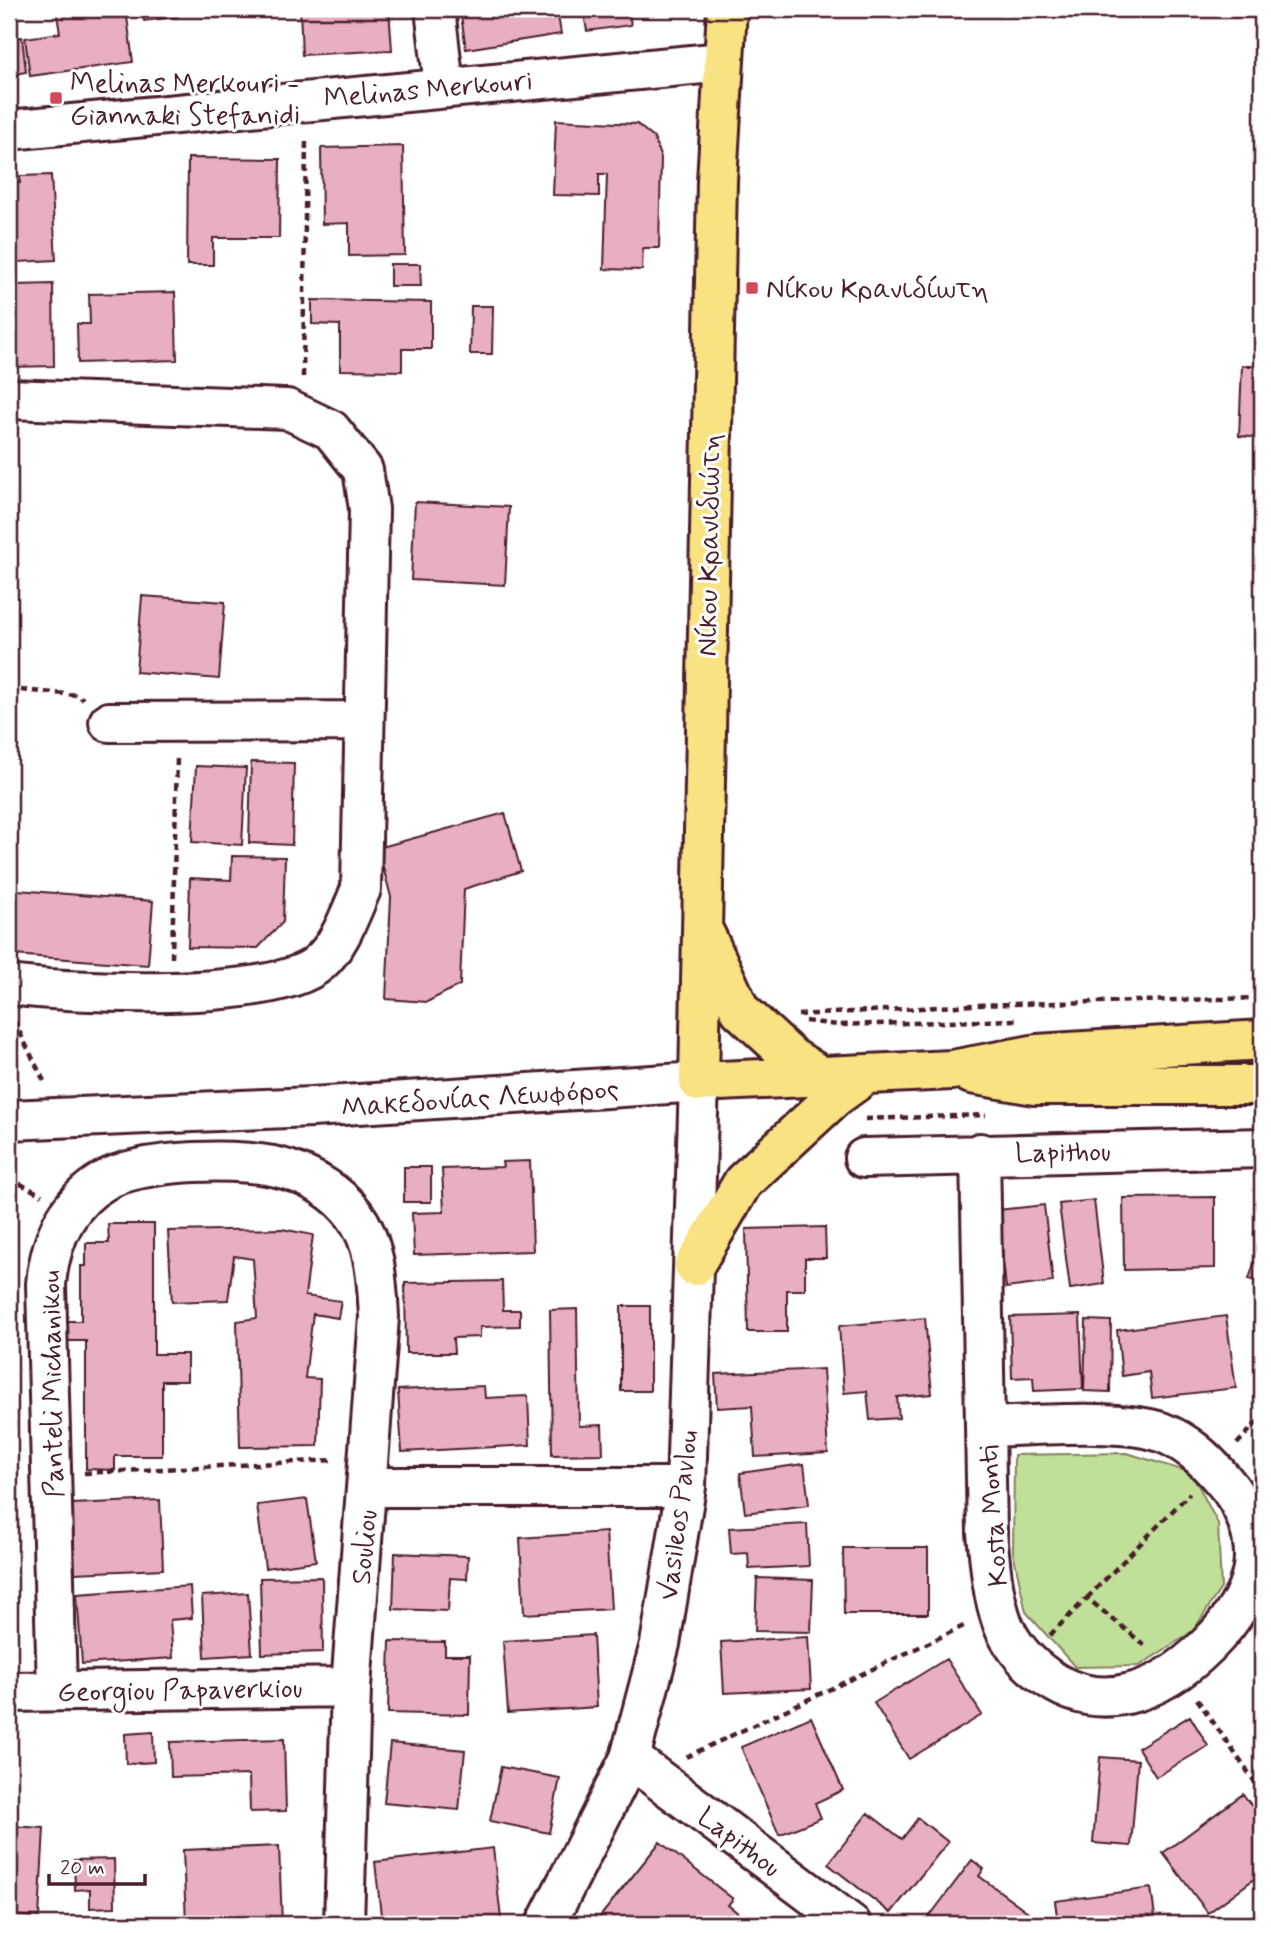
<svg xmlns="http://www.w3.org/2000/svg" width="1271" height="1933" font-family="Mynerve,sans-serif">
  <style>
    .green { fill: #c0df98; stroke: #857f62; stroke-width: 2 }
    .building { fill: #e8afc0; stroke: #4a1f2b; stroke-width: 2 }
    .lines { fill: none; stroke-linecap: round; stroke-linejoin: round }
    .minor-casing { stroke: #4a1f2b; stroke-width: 44 }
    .major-casing { stroke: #4a1f2b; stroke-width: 44 }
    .path { stroke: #4a1f2b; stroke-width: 4.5; stroke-dasharray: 7 5; stroke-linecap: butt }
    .minor { stroke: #fff; stroke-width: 38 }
    .major { stroke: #f8e281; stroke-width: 38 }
    .poi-dot { fill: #d1495b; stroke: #fff; stroke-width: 2.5 }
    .labels { text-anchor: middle; stroke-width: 6; stroke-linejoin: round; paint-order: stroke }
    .poi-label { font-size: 28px; fill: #4a1f2b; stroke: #fff; text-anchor: start }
    .street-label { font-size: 28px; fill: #4a1f2b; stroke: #fff }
  </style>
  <rect width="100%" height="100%" fill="#fff"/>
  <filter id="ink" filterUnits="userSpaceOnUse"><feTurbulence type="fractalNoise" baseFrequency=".0143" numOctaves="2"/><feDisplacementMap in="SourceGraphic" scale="14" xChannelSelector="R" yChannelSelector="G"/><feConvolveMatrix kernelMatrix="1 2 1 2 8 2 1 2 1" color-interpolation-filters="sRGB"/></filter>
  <g filter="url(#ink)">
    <path class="green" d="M1262,1057V1072L1043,1074Z
      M1127,1453L1192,1473L1218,1524L1221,1588L1193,1631L1139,1666L1075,1667L1026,1612L1013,1552L1014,1455Z"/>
    <path class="building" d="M56,9H126L133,62L30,76L25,38L60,33Z
      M142,9H176L177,17L144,21Z
      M300,9H389L392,50L302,55Z
      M460,9H557L561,34L466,49Z
      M583,9H659L629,13L631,25L587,31Z
      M22,37L26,72L9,75V38Z
      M556,120L637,124L654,138L661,159L659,248H643L642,270L604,269L607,174H599V196L553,195Z
      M403,146L405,255L349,256V223L322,224L321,148Z
      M188,158L280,159L279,238H213V265H187Z
      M51,175L56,260L18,262L17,232H9V183H20V176Z
      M390,264H420L421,286H390Z
      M53,284L54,366L9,367V302H16V285Z
      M175,292L177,360L78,363L77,324H90L89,294Z
      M312,300L431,302V349H402V371L340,370V325L312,324Z
      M471,306H493L492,354H470Z
      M1242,366H1262V438L1239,436Z
      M9,493L14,494L13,536H9Z
      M415,502L509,507L505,585L411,580Z
      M9,581H13V605L9,604Z
      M142,596L225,602L219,679L136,672Z
      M251,762L294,763L292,845L249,843Z
      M196,766L246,768L242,845L192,842Z
      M505,813L521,871L464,889L460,985L427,1002L386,999L391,897L378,848Z
      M232,856L285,857L283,922L258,948L188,947L190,878L231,880Z
      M18,890L153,901L148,965L13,955Z
      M530,1161L533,1251L414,1255L412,1213L444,1212L442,1169L503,1167L502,1162Z
      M404,1167H431V1202H404Z
      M1215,1197V1268L1124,1270L1123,1198Z
      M1094,1200L1104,1284L1070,1289L1059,1204Z
      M1044,1205L1053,1282L1006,1288L998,1210Z
      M1262,1209V1236L1254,1234Z
      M108,1224H154V1354H187V1381H162V1456H115V1470L86,1469V1341H60V1321H81V1266H86V1243H109Z
      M825,1227L826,1258H805V1290H787V1332H748L746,1229Z
      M282,1229L313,1235L305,1296L341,1301L338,1318L313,1314L305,1378L320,1379L318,1446L240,1447L237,1321L257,1318L253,1259L234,1256L228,1300L172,1302L168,1231Z
      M1262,1239V1283L1249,1279Z
      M502,1281L503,1310H520V1326L480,1327V1337L453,1338L454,1353H406L405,1283Z
      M621,1306H650V1391H621Z
      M577,1309L579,1426L602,1425L603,1454L552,1455L550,1310Z
      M1080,1315L1083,1389L1034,1391L1033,1377L1012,1378L1010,1317Z
      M1226,1316L1236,1388L1152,1398L1149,1372L1122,1376L1117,1330Z
      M925,1318L932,1394L897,1397L899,1418L870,1420L867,1391L844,1393L839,1326Z
      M1086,1320L1111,1321L1110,1392L1084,1391Z
      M823,1369L828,1453L755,1457L752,1406L717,1408L715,1374Z
      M484,1386L485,1398L528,1396L530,1445L402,1452L398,1390Z
      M804,1464L809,1505L745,1513L740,1473Z
      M307,1499L316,1561L265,1568L257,1505Z
      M160,1500L163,1569L75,1573L72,1504Z
      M807,1524L809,1566L749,1569L748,1553L731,1554L729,1528Z
      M606,1532L611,1609L524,1614L520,1538Z
      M843,1548H928V1614H844Z
      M395,1553L468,1556L467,1579L450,1578L448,1611L393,1609Z
      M322,1577L323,1652L262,1654L260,1578Z
      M757,1578L813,1580L811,1632L755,1631Z
      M190,1586L192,1618L170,1620L173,1658L82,1664L77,1594Z
      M248,1593L252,1654L205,1657L202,1596Z
      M593,1635L597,1707L508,1713L503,1641Z
      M808,1637L811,1689L724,1693L721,1642Z
      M390,1641L445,1642V1655H470L469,1715L388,1713Z
      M946,1659L982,1715L909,1759L874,1703Z
      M1190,1716L1208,1746L1156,1777L1138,1748Z
      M811,1717L843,1790L815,1803L821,1818L779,1835L741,1747Z
      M153,1732L154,1762L126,1764L125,1734Z
      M284,1739L286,1811L250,1812L249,1775L171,1777L170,1742Z
      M390,1743L465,1750L459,1810L384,1803Z
      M1100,1757L1138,1760L1131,1846L1093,1843Z
      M1262,1765V1779L1256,1769Z
      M501,1767L560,1778L549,1833L490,1821Z
      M1243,1794L1262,1820V1873L1208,1913L1163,1853Z
      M868,1813L902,1839L918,1818L948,1842L891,1913L828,1864Z
      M9,1826L44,1828L39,1917L9,1915Z
      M660,1842L733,1899L728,1905L743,1917L738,1924H594Z
      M279,1846L282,1924H186L183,1850Z
      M493,1848L501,1919L458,1924H382L375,1862Z
      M114,1859L115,1907L90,1908V1889L75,1890L74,1860Z
      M972,1860L984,1869L979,1876L1028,1912L1019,1924H938L929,1917Z
      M1151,1888L1156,1924H1058L1055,1901Z"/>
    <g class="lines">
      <defs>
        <path id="minor" d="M435,9L444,86
          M9,130L723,62
          M9,399L287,409L331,430L363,470L369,509L361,889C350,914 340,945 319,963C275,1003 70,993 9,985
          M109,722L364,721
          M9,1120L312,1107L699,1082L686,1487L660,1644L630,1758L546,1924
          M980,1153L987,1533C990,1563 992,1593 1002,1622C1009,1641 1024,1660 1040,1672C1098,1719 1161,1692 1208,1645C1229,1624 1248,1598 1253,1568C1258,1537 1243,1502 1223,1480C1205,1459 1187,1442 1161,1432C1121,1418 1031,1426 986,1427
          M864,1158L1262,1148
          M369,1487H686
          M57,1690L46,1284C50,1242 66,1203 104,1181C141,1159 248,1156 288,1170C313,1178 338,1193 354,1214C376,1243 377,1282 379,1317L351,1687L344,1924
          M9,1692L351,1687
          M630,1758L851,1924"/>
        <path id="major" d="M727,9L717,181L699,1082L952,1070L1037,1054L1262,1040
          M706,936L740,1010L791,1057L821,1076
          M971,1074L1035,1085H1262
          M694,1266L743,1182L835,1097L867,1074"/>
      </defs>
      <use href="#minor" class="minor-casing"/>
      <use href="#major" class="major-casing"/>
      <path class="path" d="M303,377L306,138
        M9,689L78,695L83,699
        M172,958L177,757
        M798,1015L974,1005L1262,998
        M14,1021L46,1085
        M805,1021L837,1025L1016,1020
        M865,1119L986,1115
        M9,1178L42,1195
        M1237,1444L1262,1417
        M84,1473L334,1460
        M1087,1598L1190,1493
        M1050,1635L1087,1598L1148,1648
        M1197,1699L1262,1792
        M686,1757L966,1625"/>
      <use href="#minor" class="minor"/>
      <use href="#major" class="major"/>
    </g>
  </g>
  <g class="poi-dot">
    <rect x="49" y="91" width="14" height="14" rx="3.5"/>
    <rect x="745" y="281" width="14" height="14" rx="3.5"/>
  </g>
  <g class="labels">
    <g class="poi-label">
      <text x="70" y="92">Melinas Merkouri -<tspan x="70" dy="32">Giannaki Stefanidi</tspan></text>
      <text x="766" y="298">Νίκου Κρανιδίωτη</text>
    </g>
    <g class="street-label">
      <text transform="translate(428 88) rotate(-5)" y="10">Melinas Merkouri</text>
      <text transform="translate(708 545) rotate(-89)" y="10">Νίκου Κρανιδιώτη</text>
      <text transform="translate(480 1097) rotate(-4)" y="10">Μακεδονίας Λεωφόρος</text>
      <text transform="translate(1063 1151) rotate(-1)" y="10">Lapithou</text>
      <text transform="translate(51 1384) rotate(-91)" y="10">Panteli Michanikou</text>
      <text transform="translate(677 1515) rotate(-83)" y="10">Vasileos Pavlou</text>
      <text transform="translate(992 1516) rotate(-94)" y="10">Kosta Monti</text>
      <text transform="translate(363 1547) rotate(-85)" y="10">Souliou</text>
      <text transform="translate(180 1689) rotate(-1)" y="10">Georgiou Papaverkiou</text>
      <text transform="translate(740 1841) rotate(37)" y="10">Lapithou</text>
    </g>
  </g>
  <rect width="1271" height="1933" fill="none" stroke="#fff" stroke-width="35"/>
  <rect x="18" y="18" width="1236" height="1898" fill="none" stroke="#4a1f2b" stroke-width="2.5" filter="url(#ink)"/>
  <path d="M49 1874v10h96v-10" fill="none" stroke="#4a1f2b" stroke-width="3.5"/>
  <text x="60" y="1874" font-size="21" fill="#4a1f2b" stroke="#ffffff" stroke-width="5" paint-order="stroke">20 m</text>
</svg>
